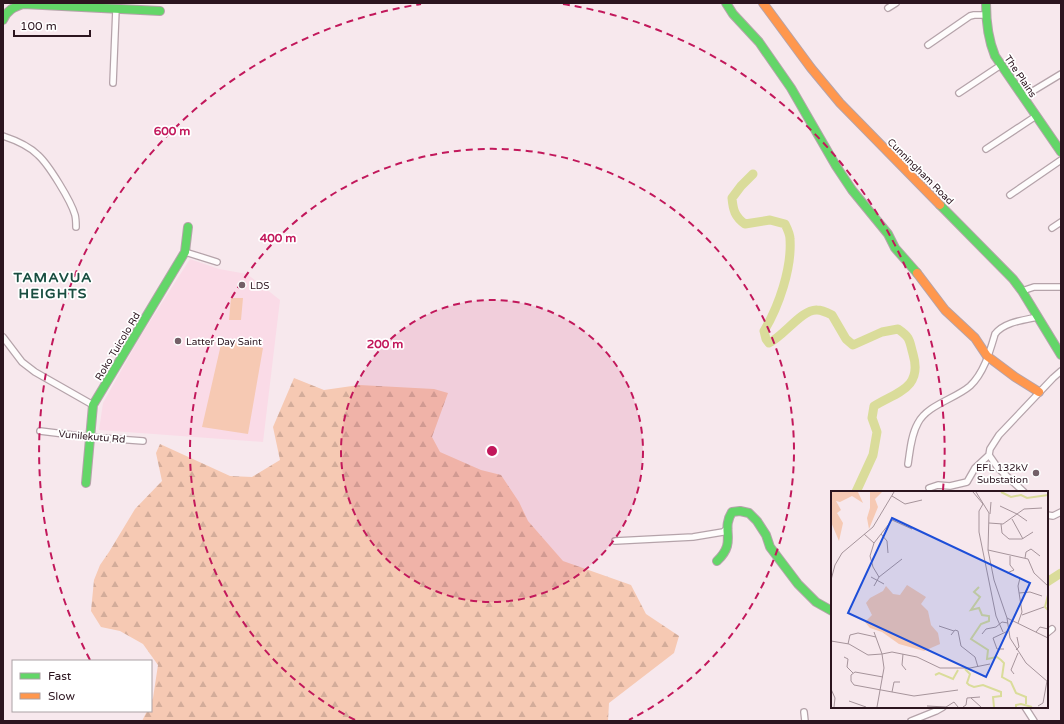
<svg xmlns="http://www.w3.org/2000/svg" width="1064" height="724" font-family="'Varela Round',sans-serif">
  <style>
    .built { fill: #fadbe7 }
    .forest { fill: url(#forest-firs) }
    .park { fill: #f6c9b3 }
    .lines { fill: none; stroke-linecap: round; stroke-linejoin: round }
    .river { stroke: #dadc9a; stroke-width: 9 }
    .street-casing { stroke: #b5a3aa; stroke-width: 8 }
    .fast-casing { stroke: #b5a3aa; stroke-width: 10 }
    .slow-casing { stroke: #b5a3aa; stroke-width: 10 }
    .street { stroke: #fefcfc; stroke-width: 5.5 }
    .fast { stroke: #63d668; stroke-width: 8 }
    .slow { stroke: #ff974d; stroke-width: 8 }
    .ring { fill: none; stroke: #c2185b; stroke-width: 2; stroke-dasharray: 7 5 }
    .poi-dot { fill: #735f67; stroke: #fff; stroke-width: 1.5 }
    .labels { text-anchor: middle; stroke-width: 3.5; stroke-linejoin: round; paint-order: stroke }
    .street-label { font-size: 10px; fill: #2c151f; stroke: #fff }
    .poi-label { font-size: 10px; fill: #2c151f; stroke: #fff; text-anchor: start }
    .district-label { font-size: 14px; font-weight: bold; letter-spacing: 1px; fill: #194e41; stroke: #fff }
    .inset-river { fill: none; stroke: #dadc9a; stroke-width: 2 }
    .inset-road { fill: none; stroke: #a6949b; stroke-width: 1 }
    .view { fill: #1d4ed8; fill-opacity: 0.15; stroke: #1d4ed8; stroke-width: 2 }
    .inset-edge { fill: none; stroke: #2c151f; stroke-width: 2 }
    .centre { fill: #c2185b; stroke: #fff; stroke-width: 2 }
    .ring-label { font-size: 12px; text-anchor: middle; font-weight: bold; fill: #c2185b; stroke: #fff; stroke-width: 3.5; stroke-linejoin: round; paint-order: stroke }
  </style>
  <defs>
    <pattern id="forest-firs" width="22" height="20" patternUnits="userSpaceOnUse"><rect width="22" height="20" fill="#f6c9b3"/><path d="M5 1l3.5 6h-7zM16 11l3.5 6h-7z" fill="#d3ac9a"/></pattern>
  </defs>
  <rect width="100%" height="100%" fill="#f7e8ed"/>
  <path class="built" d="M190,259L219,269L247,274L280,300L263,442L99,430L103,403L140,337Z"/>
  <path class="forest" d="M294,378L324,390L359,385L434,389L448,393L432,437L440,452L481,470L501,475L519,502L528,521L563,561L631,585L646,614L679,636L674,653L609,703L608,721H142L147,711H151V702L153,698L158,665L143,644L120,631L101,627L91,611L94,580L100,565L109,552L135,509L162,481L156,453L160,444L230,476L252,477L280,460L273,427Z"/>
  <path class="park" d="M231,298H243L241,320H229Z
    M222,340L263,348L248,434L202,427Z"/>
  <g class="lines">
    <path class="river" d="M753,174L741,186L732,198C733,210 735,217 745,224L770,220L785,224C787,228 790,234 790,239C792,268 779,306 764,331L766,339L769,343C784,336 802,309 817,310C822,310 828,313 832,315L846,339L853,345L882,332L898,329C911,338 909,340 913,354C923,388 897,392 874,406L872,418L877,432L873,455L856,492
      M1047,582L1061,573"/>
    <defs>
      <path id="street" d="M888,8L896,3
        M928,45L970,16L974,15H986
        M113,83L116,9
        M959,93L1001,65
        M1023,97L1061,74
        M3,136C15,140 29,146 38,155C49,165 71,201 75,215C76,219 76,223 76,227
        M986,149L1036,116
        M1010,195L1061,160
        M1052,228L1061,222
        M185,252L217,262
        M1022,291L1034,287H1061
        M3,337L22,362L35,372L93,405
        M40,431L89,437L143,441
        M908,464C910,451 911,435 918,423C927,405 955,399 970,386C984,373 990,351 995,334C1004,322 1024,320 1038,317
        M929,488L938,485L950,486L967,482L975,468L989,455
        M1024,492L998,468L989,455L990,449L999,435L1053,378L1061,371
        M1047,515L1053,516L1061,512
        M615,541L693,537L723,532L728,528
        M1047,633L1052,629
        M1025,707L1034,721
        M804,712L805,721
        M911,721L936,711L943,707"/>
      <path id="fast" d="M726,3L733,14L759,42L791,88L836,166L852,190L888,234L895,248L917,273
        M986,3C986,22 988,39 995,56L1061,152
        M3,20C7,10 14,7 23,4L160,11
        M940,205L1013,279L1022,291L1061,355
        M86,483L93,405L185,252L188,227
        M717,561C738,541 720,531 732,512L740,511L749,513L757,521L766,535L770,547L798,584L816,602L832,611"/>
      <path id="slow" d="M763,3L811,68L840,103L940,205
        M917,273L945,310L975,338L987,356L1015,377L1039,392"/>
    </defs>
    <use href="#street" class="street-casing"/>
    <use href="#fast" class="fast-casing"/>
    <use href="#slow" class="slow-casing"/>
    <use href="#street" class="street"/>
    <use href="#fast" class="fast"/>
    <use href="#slow" class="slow"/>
  </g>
  <circle cx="492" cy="451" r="151" fill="#c2185b" fill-opacity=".12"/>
  <g class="ring">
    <circle cx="492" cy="451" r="151"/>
    <path d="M355 720A302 302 0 1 1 629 720"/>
    <path d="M90 660A453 453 0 0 1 421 4M563 4A453 453 0 0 1 943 490"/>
  </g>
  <g class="poi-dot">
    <circle cx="242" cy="285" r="4"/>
    <circle cx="178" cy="341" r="4"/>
    <circle cx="1036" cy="473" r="4"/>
  </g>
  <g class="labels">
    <g class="street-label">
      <text transform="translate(1021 76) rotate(56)" y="4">The Plains</text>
      <text transform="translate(921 171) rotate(45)" y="4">Cunningham Road</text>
      <text transform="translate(117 346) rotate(-59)" y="4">Roko Tuicolo Rd</text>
      <text transform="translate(92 436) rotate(5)" y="4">Vunilekutu Rd</text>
    </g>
    <g class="poi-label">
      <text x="250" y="289">LDS</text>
      <text x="186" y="345">Latter Day Saint</text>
      <text x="1028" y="471" text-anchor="end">EFL 132kV<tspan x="1028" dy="12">Substation</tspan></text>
    </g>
    <g class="district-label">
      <text x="53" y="282">TAMAVUA<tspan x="53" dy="16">HEIGHTS</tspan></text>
    </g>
  </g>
  <g transform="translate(831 491)">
    <rect width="217" height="217" fill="#f7e8ed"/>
    <path d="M0,1H27L32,12L21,5L9,11L5,10L10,19L6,22L12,32L8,50L0,31ZM39,1H51L44,8L47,16L38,38L36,27L39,17ZM76,94L95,106L90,113L97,120L100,134L107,142L109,153L93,160L68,153L51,141L39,137L34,131L41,124L35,112L39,107L52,100L55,95L62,103L69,104Z" fill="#f6c9b3"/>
    <path class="inset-river" d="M170,1L180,6L190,4L196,7L217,4M148,96L143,101L149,106L140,119L148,117L151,124L158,125V130L150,133L140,148L157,159L156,168L166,166L170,169L173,172L171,186L180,191L185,202L195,206V213M217,104L214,116L217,119M134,178L139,183L136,192L138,194L143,196L152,194L170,201V205L162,206L163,216M104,184L108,182L122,188L127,179M185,216V214L190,213L201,216"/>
    <path class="inset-road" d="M142,1L152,13L148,20V41L165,125L172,141M145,1L158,22L157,59L163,89L176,127L179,147L195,172L217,191M61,5L74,13L91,9M169,15L186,23M159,23L160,11M186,23L196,30M181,28L192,48M158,32L172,33L193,18L211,17M170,33L171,42L178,48H191L202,41M33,43L43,52M50,43L56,50L57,62M157,59L197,68L203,82L217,95M194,67L195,61L200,58L209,65M176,82L183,79L179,74V65M40,86L53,93M48,86L42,76L39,65L43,52L61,29L81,38M0,89L4,74L11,62L42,36L63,1M43,95L48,86L71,68M188,102L199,101L211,105M191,124L213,116M176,127L217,147M187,132L191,121L187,95L189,87M108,135L123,140M43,141L51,163L61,161L86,166L109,177H139L159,173M205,141L209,136L217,138M151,143L155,138L165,136L171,131L177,132M120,144L124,139L127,140L130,155L144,166L147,176M0,150L18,153L37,164L51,163L53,177L46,216M17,153L19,144L27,142L45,146M173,158H166L162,147L177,140M185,159L188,156L186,146M72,163L71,174L75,179M13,166L17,168L16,176L22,182M183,183L180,179L187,162M52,186L24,181L20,184V190L23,194L83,205L127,199M0,198L4,207L3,216M61,201L63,191H69M140,207L150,216M18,210L35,216M96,215L115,216L123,211L127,216M207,215L212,212L216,190M132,216L135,214L136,207L149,206"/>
    <path class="view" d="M61,27L199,92L155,186L17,122Z"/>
    <rect width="217" height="217" class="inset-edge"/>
  </g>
  <circle cx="492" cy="451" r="6" class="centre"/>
  <g class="ring-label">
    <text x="172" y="135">600 m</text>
    <text x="278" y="242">400 m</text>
    <text x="385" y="348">200 m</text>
  </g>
  <rect width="1064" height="724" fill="none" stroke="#2c151f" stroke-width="8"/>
  <rect x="12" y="660" width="140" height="52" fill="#ffffff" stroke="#aba1a5"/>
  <rect x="20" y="673" width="20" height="6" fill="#63d668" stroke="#aba1a5"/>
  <text x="48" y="680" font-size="12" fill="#2c151f">Fast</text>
  <rect x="20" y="693" width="20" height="6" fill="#ff974d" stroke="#aba1a5"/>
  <text x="48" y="700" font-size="12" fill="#2c151f">Slow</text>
  <path d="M14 30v6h76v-6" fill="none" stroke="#2c151f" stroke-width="2"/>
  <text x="20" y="30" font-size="12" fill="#2c151f" stroke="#ffffff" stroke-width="3" paint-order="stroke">100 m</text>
</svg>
